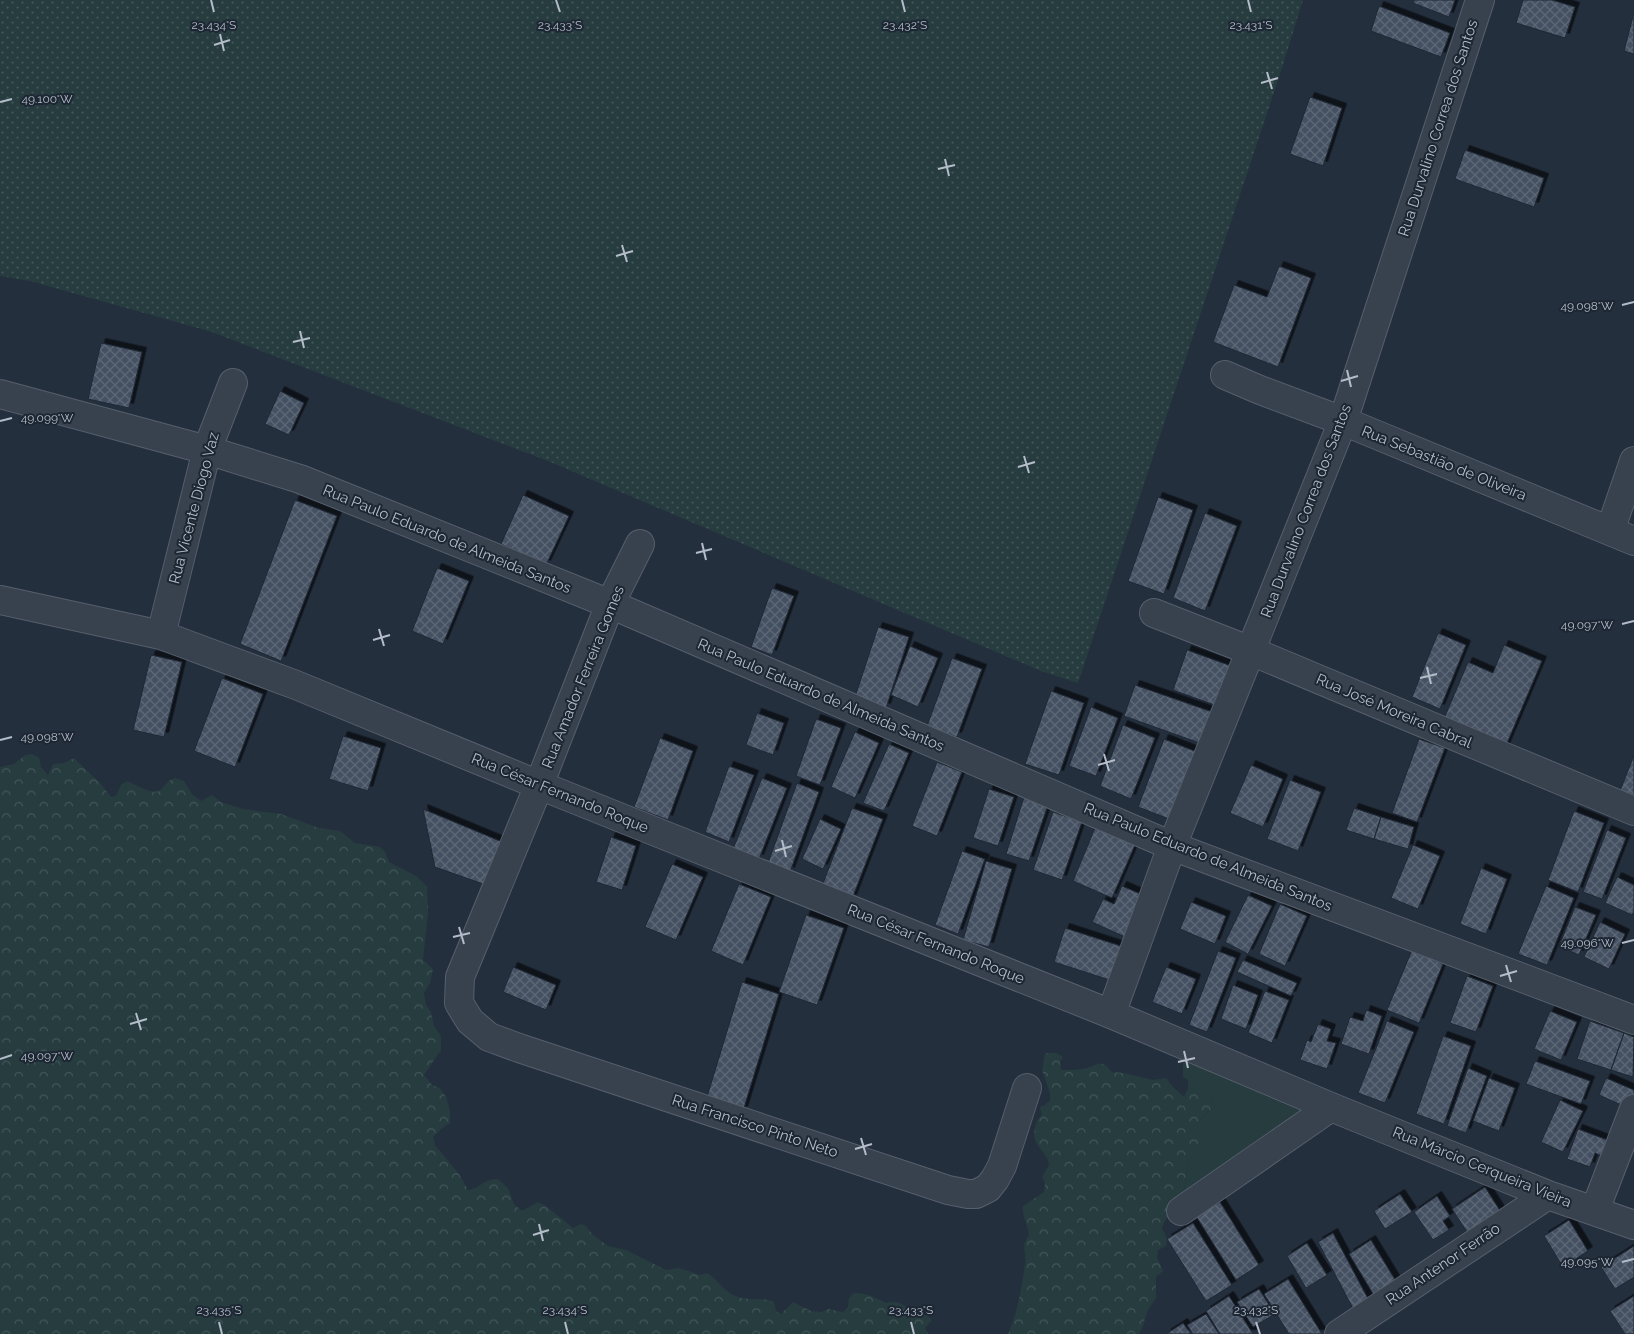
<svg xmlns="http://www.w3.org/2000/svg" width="1634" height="1334" font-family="Raleway,sans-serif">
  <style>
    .grass { fill: url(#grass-dots) }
    .forest { fill: url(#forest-crowns) }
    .green { fill: #263c3f }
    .building { fill: url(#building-cross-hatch); stroke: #1f2835; filter: url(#shadow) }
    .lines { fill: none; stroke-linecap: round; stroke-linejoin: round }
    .minor-casing { stroke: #565f6c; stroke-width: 30 }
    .minor { stroke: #38414e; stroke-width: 28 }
    .ticks { fill: none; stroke: #b4bcc9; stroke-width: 2 }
    .labels { text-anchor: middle; stroke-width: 4; stroke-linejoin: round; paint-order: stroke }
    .street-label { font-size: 15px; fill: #b4bcc9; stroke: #1d2633 }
    .ticks-label { font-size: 12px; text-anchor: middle; fill: #b4bcc9; stroke: #1d2633; stroke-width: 4; stroke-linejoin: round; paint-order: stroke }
  </style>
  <defs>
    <pattern id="grass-dots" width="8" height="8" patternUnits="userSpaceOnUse" patternTransform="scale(1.25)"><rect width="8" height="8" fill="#263c3f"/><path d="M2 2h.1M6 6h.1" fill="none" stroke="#435659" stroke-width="1.8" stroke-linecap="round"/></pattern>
    <pattern id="forest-crowns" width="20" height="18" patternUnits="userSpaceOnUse" patternTransform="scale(1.25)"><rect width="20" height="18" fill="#263c3f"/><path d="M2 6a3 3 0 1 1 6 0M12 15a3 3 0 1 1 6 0" fill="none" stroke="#435659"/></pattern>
    <pattern id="building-cross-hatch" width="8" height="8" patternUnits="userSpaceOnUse" patternTransform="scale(1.25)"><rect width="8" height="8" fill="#455162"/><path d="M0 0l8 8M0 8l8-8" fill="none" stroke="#5d6877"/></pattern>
    <filter id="shadow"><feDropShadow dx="4.5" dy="-4.5" stdDeviation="0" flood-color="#0009"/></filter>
  </defs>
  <rect width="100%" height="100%" fill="#242f3e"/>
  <path class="grass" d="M0,0H1303L1281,71L1078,683L1041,671L548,461L212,332L30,281L0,276Z"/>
  <path class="forest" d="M32,754L39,758L41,767L48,775L53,764L64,763L74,758L100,783L111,797L116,796L121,785L127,781C135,784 153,796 160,790C166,785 168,780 175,778L184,781L192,794L201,801L212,795L221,802L243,809L281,814L319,828L340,831L355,843L380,847L385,852L389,862L416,876L427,886L428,913L423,960L433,969L430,983L424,993L426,1005L431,1012L434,1026L441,1036V1050L424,1075L432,1085L440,1088L446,1097L450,1111V1123L441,1129L433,1137L435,1145L459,1174L468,1190C480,1189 483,1179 498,1179L508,1188L514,1204L522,1211L538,1202L546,1206L573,1228L581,1224L586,1226L592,1234L608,1246L626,1250L666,1270L679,1268L700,1275L707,1273C720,1281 723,1292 738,1297C750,1301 762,1297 774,1302L776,1311L781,1314L793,1302L811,1311L821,1312L828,1309L843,1312L848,1307L849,1298L854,1293C866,1293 875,1297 886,1303C900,1300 900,1304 911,1310C921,1315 922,1309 932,1320L925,1328L928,1334H0V767L14,764L25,755Z
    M1045,1053H1057L1063,1057L1060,1062L1061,1070C1068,1070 1076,1070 1083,1069C1098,1066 1100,1057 1112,1072L1124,1073L1153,1080L1166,1078L1174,1088L1184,1097L1188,1088V1080C1203,1086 1210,1094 1215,1108L1207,1112L1200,1120V1145L1195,1150L1188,1164L1182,1203C1172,1210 1166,1216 1162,1228L1167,1239L1166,1246L1158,1250L1157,1257L1163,1271L1156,1277V1298L1149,1308L1145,1318L1143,1326L1139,1334H1008C1017,1315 1022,1286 1025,1265C1027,1252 1020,1247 1029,1235C1028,1225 1022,1216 1023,1206L1044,1192L1045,1183L1042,1177L1049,1165C1048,1151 1030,1145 1035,1129C1036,1123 1037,1119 1042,1115L1040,1107L1045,1105L1050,1100V1093L1042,1070Z"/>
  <path class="green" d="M1188,1057L1331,1107L1182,1203L1188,1164L1195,1150L1200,1145V1120L1207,1112L1215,1108C1208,1088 1199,1087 1183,1077V1063Z"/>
  <path class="building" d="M1414,0H1455L1449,17L1413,3Z
    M1523,0H1552L1575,7L1565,38L1516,23Z
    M1379,6L1450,33L1441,57L1371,31Z
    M1634,12V54L1624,51Z
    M1310,97L1342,108L1323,166L1290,154Z
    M1465,150L1544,178L1534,207L1455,179Z
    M1279,266L1311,278L1278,367L1213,342L1234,285L1267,297Z
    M101,343L142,352L129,408L88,399Z
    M280,391L304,403L289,435L265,424Z
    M523,495L569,516L546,565L501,544Z
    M1158,497L1193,510L1164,594L1128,581Z
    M295,500L337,516L281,661L240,644Z
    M1205,513L1237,526L1205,611L1173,598Z
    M437,568L469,581L443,644L412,631Z
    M772,588L794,596L772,655L751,647Z
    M878,627L909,637L886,708L855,697Z
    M1438,633L1466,645L1440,709L1412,697Z
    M1504,645L1542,661L1505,748L1443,721L1468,662L1493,673Z
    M910,646L938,658L918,707L891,695Z
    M1187,650L1234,667L1220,707L1173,690Z
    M151,655L182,662L164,737L133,730Z
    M952,658L982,669L957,737L927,726Z
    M222,678L263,694L235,767L194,751Z
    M1135,685L1218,714L1208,746L1124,716Z
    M1051,691L1084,703L1059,775L1025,764Z
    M1091,707L1118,718L1096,776L1069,766Z
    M757,713L784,723L773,755L746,745Z
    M816,719L841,728L820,785L796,776Z
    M1123,725L1155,738L1131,799L1100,786Z
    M855,732L879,743L855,798L831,787Z
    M343,736L381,748L368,791L329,779Z
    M660,738L693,751L668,820L634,807Z
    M1164,739L1202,754L1177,822L1138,807Z
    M1419,739L1445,748L1417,822L1392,813Z
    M889,744L909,753L884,811L863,803Z
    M1634,755V797L1620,791Z
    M937,762L962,772L937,836L912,826Z
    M1251,765L1283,779L1263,827L1230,813Z
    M729,766L754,775L729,842L705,832Z
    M762,778L787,788L759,859L733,849Z
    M1290,780L1321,792L1298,851L1267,839Z
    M797,783L819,792L790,872L768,863Z
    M989,789L1014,797L998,846L973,838Z
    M1024,797L1048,805L1029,861L1006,854Z
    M852,808L883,819L852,899L822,886Z
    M1354,808L1381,817L1374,839L1346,830Z
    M423,809L507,844L489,886L435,867Z
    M1574,811L1604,823L1578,892L1548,880Z
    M1053,812L1082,822L1062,880L1033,870Z
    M1381,817L1414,827L1408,849L1374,839Z
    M820,819L841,829L823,869L802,859Z
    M1095,828L1135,845L1112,898L1073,881Z
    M1607,830L1626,838L1602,899L1583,892Z
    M611,837L636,846L622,890L596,882Z
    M1413,845L1440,856L1418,909L1391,898Z
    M962,851L985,859L958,934L935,925Z
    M986,861L1012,869L989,947L963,940Z
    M672,864L703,877L676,940L645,927Z
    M1481,868L1507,879L1486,934L1460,924Z
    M1617,877L1634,885V911L1632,915L1605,903Z
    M739,884L771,897L743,965L711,951Z
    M1122,886L1143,895L1134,941L1092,922L1103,899L1114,904Z
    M1546,886L1574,898L1547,965L1518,954Z
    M1248,895L1272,906L1248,954L1225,942Z
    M1191,902L1226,916L1215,944L1180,929Z
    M1280,904L1307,916L1285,966L1259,954Z
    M1575,907L1596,915L1579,955L1559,946Z
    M806,915L844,928L817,1005L779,992Z
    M1600,922L1625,934L1609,969L1584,957Z
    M1065,928L1133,950L1122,984L1054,962Z
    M1412,950L1443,964L1419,1023L1387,1010Z
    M1218,951L1236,958L1207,1032L1189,1025Z
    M1243,960L1297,983L1291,996L1237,972Z
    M513,967L556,985L546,1010L503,992Z
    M1166,967L1196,979L1182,1014L1152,1002Z
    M1467,976L1493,986L1476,1032L1450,1023Z
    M742,982L779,994L743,1111L706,1100Z
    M1233,985L1258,995L1246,1029L1221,1019Z
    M1265,991L1289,1000L1272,1043L1248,1033Z
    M1366,1010L1382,1016L1369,1054L1341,1044L1350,1017L1363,1021Z
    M1550,1011L1577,1022L1561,1060L1534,1049Z
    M1387,1021L1414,1032L1385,1103L1358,1093Z
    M1590,1021L1624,1033L1611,1070L1577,1059Z
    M1318,1024L1331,1029L1327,1041L1336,1043L1327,1069L1300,1060L1307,1040L1311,1042Z
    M1624,1033L1634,1037L1633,1077L1611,1070Z
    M1443,1036L1471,1046L1444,1124L1416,1114Z
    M1535,1061L1590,1081L1581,1104L1526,1084Z
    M1468,1068L1487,1076L1466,1133L1447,1126Z
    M1489,1078L1515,1088L1499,1131L1473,1121Z
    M1606,1078L1634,1090V1095L1628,1108L1599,1095Z
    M1560,1100L1583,1111L1563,1152L1541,1142Z
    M1578,1129L1610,1141L1604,1157L1595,1153L1590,1167L1567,1159Z
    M1485,1187L1504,1217L1471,1238L1452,1209Z
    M1400,1194L1412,1212L1385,1229L1374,1211Z
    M1437,1196L1450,1216L1443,1221L1449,1230L1433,1240L1414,1212Z
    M1220,1202L1259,1265L1236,1280L1196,1216Z
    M1569,1220L1588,1251L1563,1267L1544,1236Z
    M1193,1223L1232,1285L1206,1301L1167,1239Z
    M1333,1233L1373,1308L1357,1316L1318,1242Z
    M1371,1240L1400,1288L1378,1302L1349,1254Z
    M1307,1243L1327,1275L1306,1288L1287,1256Z
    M1634,1246V1277L1615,1289L1601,1267Z
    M1288,1279L1322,1334H1289L1264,1294Z
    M1259,1289L1275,1314L1253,1327L1237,1302Z
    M1229,1296L1253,1334H1220L1206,1311Z
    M1634,1296V1334H1625L1610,1311Z
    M1206,1314L1219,1334H1193L1187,1325Z
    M1183,1323L1191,1334H1166Z"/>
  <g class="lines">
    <defs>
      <path id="minor" d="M1225,375L1260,390L1343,421L1634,541
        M0,394L207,450L300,479L610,604L1172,846L1634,1020
        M1610,531L1634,461
        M640,544L610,604L539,785L460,977L459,1003L470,1021L489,1037L519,1048L948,1190L968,1194H976L988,1188L995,1179L1002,1166L1027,1088
        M0,600L161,635L296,685L539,785L1111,1014L1331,1107L1548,1195L1634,1225
        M1154,613L1251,651L1634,811
        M161,635L207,450L233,383
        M1111,1014L1172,846L1343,421L1480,0
        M1595,1210L1634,1109
        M1181,1211L1331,1107
        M1339,1334L1548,1195"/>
    </defs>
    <use href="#minor" class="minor-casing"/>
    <use href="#minor" class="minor"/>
  </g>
  <path class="ticks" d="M211,0L214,12M556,0L560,12M902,0L905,12M1248,0L1251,12M220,34L224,51M214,45L230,40M1267,72L1272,89M1261,83L1278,78M0,102L12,99M945,159L949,176M938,169L955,165M622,245L627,262M616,256L633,251M1622,305L1634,302M300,331L304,348M293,342L310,338M1347,370L1351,387M1341,381L1358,376M0,421L12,418M1024,456L1029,473M1018,467L1035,462M702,543L706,560M696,553L712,549M1622,624L1634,621M379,629L384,646M373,640L390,635M1427,667L1431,684M1420,678L1437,674M0,740L12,737M1104,754L1109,771M1098,765L1115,760M782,840L786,857M775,851L792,846M459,927L464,944M453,937L470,933M1622,943L1634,940M1506,965L1511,982M1500,976L1517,971M136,1013L141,1030M130,1024L147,1019M1184,1051L1188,1068M0,1059L12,1055M1178,1062L1195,1058M861,1138L866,1155M855,1149L872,1144M539,1224L543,1241M533,1235L549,1230M1622,1262L1634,1259M219,1322L222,1334M565,1322L568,1334M911,1322L914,1334M1256,1322L1260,1334"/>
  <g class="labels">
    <g class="street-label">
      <text transform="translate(1438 128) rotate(-72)" y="5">Rua Durvalino Correa dos Santos</text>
      <text transform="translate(1444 463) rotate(22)" y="5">Rua Sebastião de Oliveira</text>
      <text transform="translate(194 508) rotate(-75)" y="5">Rua Vicente Diogo Vaz</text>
      <text transform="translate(1306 511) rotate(-69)" y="5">Rua Durvalino Correa dos Santos</text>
      <text transform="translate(447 539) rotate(22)" y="5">Rua Paulo Eduardo de Almeida Santos</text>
      <text transform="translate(583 677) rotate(-68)" y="5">Rua Amador Ferreira Gomes</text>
      <text transform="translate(821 695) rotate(23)" y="5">Rua Paulo Eduardo de Almeida Santos</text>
      <text transform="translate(1394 711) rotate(23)" y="5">Rua José Moreira Cabral</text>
      <text transform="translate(560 793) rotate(22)" y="5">Rua César Fernando Roque</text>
      <text transform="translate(1208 857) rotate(22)" y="5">Rua Paulo Eduardo de Almeida Santos</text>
      <text transform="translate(936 944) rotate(22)" y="5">Rua César Fernando Roque</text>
      <text transform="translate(755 1126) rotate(18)" y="5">Rua Francisco Pinto Neto</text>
      <text transform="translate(1482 1167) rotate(22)" y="5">Rua Márcio Cerqueira Vieira</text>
      <text transform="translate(1443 1264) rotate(-34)" y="5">Rua Antenor Ferrão</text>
    </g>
  </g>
  <g class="ticks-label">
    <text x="214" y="29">23.434°S</text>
    <text x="560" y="29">23.433°S</text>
    <text x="905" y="29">23.432°S</text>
    <text x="1251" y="29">23.431°S</text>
    <text x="47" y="103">49.100°W</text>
    <text x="1587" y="310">49.098°W</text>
    <text x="47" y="422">49.099°W</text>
    <text x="1587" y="629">49.097°W</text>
    <text x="47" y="741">49.098°W</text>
    <text x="1587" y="947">49.096°W</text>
    <text x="47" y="1060">49.097°W</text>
    <text x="1587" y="1266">49.095°W</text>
    <text x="219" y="1314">23.435°S</text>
    <text x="565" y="1314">23.434°S</text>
    <text x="911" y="1314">23.433°S</text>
    <text x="1256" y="1314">23.432°S</text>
  </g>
</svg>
